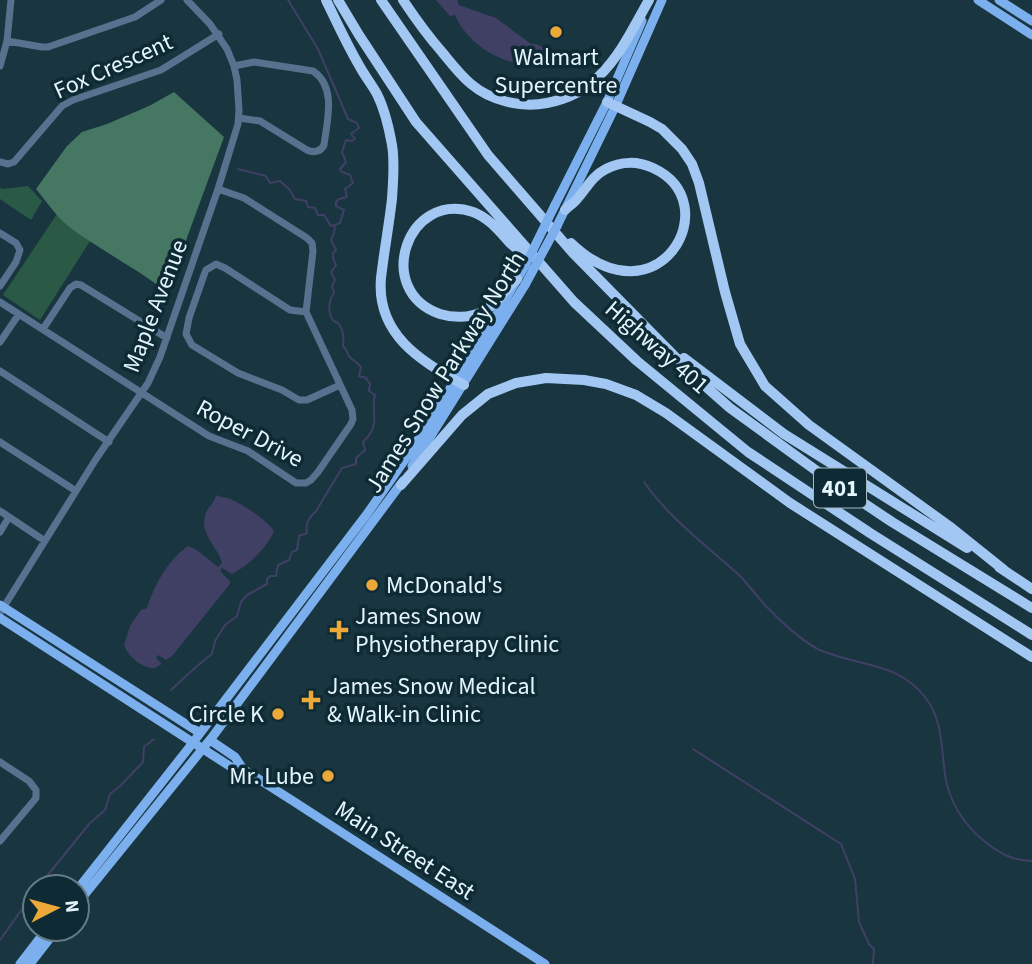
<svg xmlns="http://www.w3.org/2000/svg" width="1032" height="964" font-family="'Source Sans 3',sans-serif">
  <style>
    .green { fill: #2a5a46 }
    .forest { fill: #467762 }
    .water { fill: #404065 }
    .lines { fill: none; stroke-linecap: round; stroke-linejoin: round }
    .stream { stroke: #404065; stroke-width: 2 }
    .minor { stroke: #58718f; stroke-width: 7 }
    .major { stroke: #7cafed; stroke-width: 9 }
    .highway { stroke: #a3c7f3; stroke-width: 10 }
    .major-bridge { stroke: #7cafed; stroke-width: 9 }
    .poi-dot { fill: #eca93a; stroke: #0e2b35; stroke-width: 2.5 }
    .labels { text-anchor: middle; stroke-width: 7; stroke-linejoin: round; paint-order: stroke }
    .shield { fill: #0e2b35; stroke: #a4b8c0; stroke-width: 2 }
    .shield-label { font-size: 23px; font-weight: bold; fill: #e5f5fc }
    .poi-label { font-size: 24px; fill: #e5f5fc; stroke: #0e2b35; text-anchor: start }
    .street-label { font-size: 24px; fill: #e5f5fc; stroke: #0e2b35 }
  </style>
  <rect width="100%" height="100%" fill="#193540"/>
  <path class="green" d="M28,186L42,201L31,220L0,199V188L3,189Z
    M57,214L66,224L90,241L40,320L3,295Z"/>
  <path class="forest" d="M174,92L224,137L167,292C136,268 100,250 68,226C56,216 46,201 36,189L67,146L82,132L107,124L149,106Z"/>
  <path class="water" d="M436,0H457L459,5L496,18L531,44C541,43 548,50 551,60L543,63L534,61L530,54C524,58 517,57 513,62C489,57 464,37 455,15L450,16Z
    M216,495C219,497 223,497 227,498C240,502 267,520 274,531C267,548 248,566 232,574L222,568L220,571L230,581V584L172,656L166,660L158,655L156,658L162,664C159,665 155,669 151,668C140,667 127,654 124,645L130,626L141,610L147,608C155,584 167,561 188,546C200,550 208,560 218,567L222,563C218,547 200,535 205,516C207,507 214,504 216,495Z"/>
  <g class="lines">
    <path class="stream" d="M238,169L266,176L270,183L280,181L289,189L295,199L306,201L308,207L315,208L318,215H324L331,226L335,225
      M644,482C670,519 706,545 739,575C749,585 757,597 767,607C779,620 801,640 816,648C820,651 826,652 831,654C867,667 899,664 925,697C943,720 941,747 945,774C948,800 964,825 984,841C999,853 1013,861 1032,861
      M171,690C184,678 197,665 212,654L215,641L225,625L237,616L241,602L247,595L267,584V579L270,576H276L278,565L289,560L292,552L297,550L299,536L307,533C305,523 309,518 316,511L342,468L356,464V458L365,450L363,442C366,439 369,436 371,432C378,421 371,407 375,395L369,391L370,384L366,378L359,376L361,367C357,361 351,360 349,356C346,352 348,350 343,346C344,338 343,329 338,323C336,322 334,322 333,320C327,312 329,300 334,293L332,286L335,280L331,272L336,265L333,258V253L336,250L331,240L334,233L335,225L340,223L344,210L336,206V202L339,199L347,197L345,189L353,183L350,175L342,172L340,169L346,162L342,152L346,140L352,141L355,139L351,134L359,128L357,123L348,119L318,49L288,0
      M693,749L841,844L855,879L859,922L869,944L874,949L873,964
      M38,887L90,823L105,810L110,794L120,786L143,762L144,747L154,739
      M0,940L35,891"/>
    <path class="minor" d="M7,41L42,47H48L135,17L161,0
      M0,66L7,41L11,0
      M234,66L254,62L313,71C337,87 327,121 324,145C321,152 313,153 307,150L260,121L239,118
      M0,162L8,164L14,162L62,106L73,100L161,70L219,34
      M0,233L16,243L20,250L16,262L0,286
      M0,302L209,436L248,451L296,483H306L311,480L318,472L351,424L353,419L352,410L306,312L313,251L312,243L307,238L244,198L218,189
      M306,312L290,310L225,268L216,264L206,270L204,275L189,318L186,334L192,345L238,373L282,390L299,400H307L340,385
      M43,329L70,288L76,284L81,285L167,338
      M0,342L19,314
      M0,371L109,442
      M0,442L76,491
      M0,511L45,541
      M0,532L9,517
      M0,613L96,459L148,383L160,357L218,189L238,124L239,110L237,80L234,66L227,49L210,24L187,0
      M0,762L29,781L36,790V798L0,841"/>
    <path class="major" d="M978,0L1032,35
      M999,0L1032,21
      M555,205L607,102L642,21
      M557,226L616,105L662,0
      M412,466L525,285
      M0,605L200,733
      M0,618L231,767L243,769L293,801L545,964
      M210,740L235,757L243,769
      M77,890L188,749L367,514L411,451L498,312L525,266
      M77,904L213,736L403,481
      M20,964L47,929
      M30,964L57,929"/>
    <path class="highway" d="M326,0C337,23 347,45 360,67C365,76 372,85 377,94C385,110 389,128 392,145C395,162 393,182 392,199C389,225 384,252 381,278C376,334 421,362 464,385
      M338,0L359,35L416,122L574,302L637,361L748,452L870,533L1032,635
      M381,0L488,155L573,253L696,378L730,408L832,482L892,522L1032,608
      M403,0C415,18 427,35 442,52C451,63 460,75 471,84C491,101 521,108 547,103C567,99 585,91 599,76C621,55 634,26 649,0
      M607,102L650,122L662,129L682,149L692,164L699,183L725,292L740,344L765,386L809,425L949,526L1004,570
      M565,210C569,206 574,203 577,199C587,188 592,176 606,169C621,161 638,161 653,168C729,203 658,326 571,243
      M517,279C505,289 497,305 482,312C469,318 453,318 440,314C373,291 407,190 473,212C489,218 499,231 510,243C515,248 521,252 527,256
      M684,358L784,434L967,548
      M401,485L462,415L488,394L516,383L546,378L584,380L606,384L636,395L666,413L790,503L1032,657
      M999,567L1032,589"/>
    <path class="major-bridge" d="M525,266L555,205
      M525,285L557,226"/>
  </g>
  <g class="poi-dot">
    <circle cx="556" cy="32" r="7"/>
    <circle cx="372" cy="585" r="7"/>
    <path d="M335.5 619.5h7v7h7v7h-7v7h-7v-7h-7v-7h7z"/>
    <path d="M307.5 689.5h7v7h7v7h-7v7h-7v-7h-7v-7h7z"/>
    <circle cx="278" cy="714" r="7"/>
    <circle cx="328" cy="776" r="7"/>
  </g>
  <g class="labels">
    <rect class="shield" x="814" y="468.5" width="52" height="39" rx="5"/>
    <g class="shield-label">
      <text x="840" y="496">401</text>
    </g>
    <g class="poi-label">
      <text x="556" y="65" text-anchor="middle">Walmart<tspan x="556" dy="28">Supercentre</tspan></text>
      <text x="386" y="593">McDonald's</text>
      <text x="355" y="624">James Snow<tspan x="355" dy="28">Physiotherapy Clinic</tspan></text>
      <text x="327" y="694">James Snow Medical<tspan x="327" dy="28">&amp; Walk-in Clinic</tspan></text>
      <text x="264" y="722" text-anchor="end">Circle K</text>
      <text x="314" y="784" text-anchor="end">Mr. Lube</text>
    </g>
    <g class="street-label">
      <text transform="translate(113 66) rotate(-24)" y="8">Fox Crescent</text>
      <text transform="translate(155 306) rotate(-69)" y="8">Maple Avenue</text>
      <text transform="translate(657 347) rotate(41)" y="8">Highway 401</text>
      <text transform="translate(445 372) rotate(-58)" y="8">James Snow Parkway North</text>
      <text transform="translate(250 433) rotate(28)" y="8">Roper Drive</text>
      <text transform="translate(405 850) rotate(33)" y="8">Main Street East</text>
    </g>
  </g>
  <g transform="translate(56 908) rotate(84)"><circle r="33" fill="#0e2b35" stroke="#647c85" stroke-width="2"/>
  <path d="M0-5L12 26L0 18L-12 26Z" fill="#eca93a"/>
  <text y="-10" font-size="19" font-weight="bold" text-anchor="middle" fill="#e5f5fc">N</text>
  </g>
</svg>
